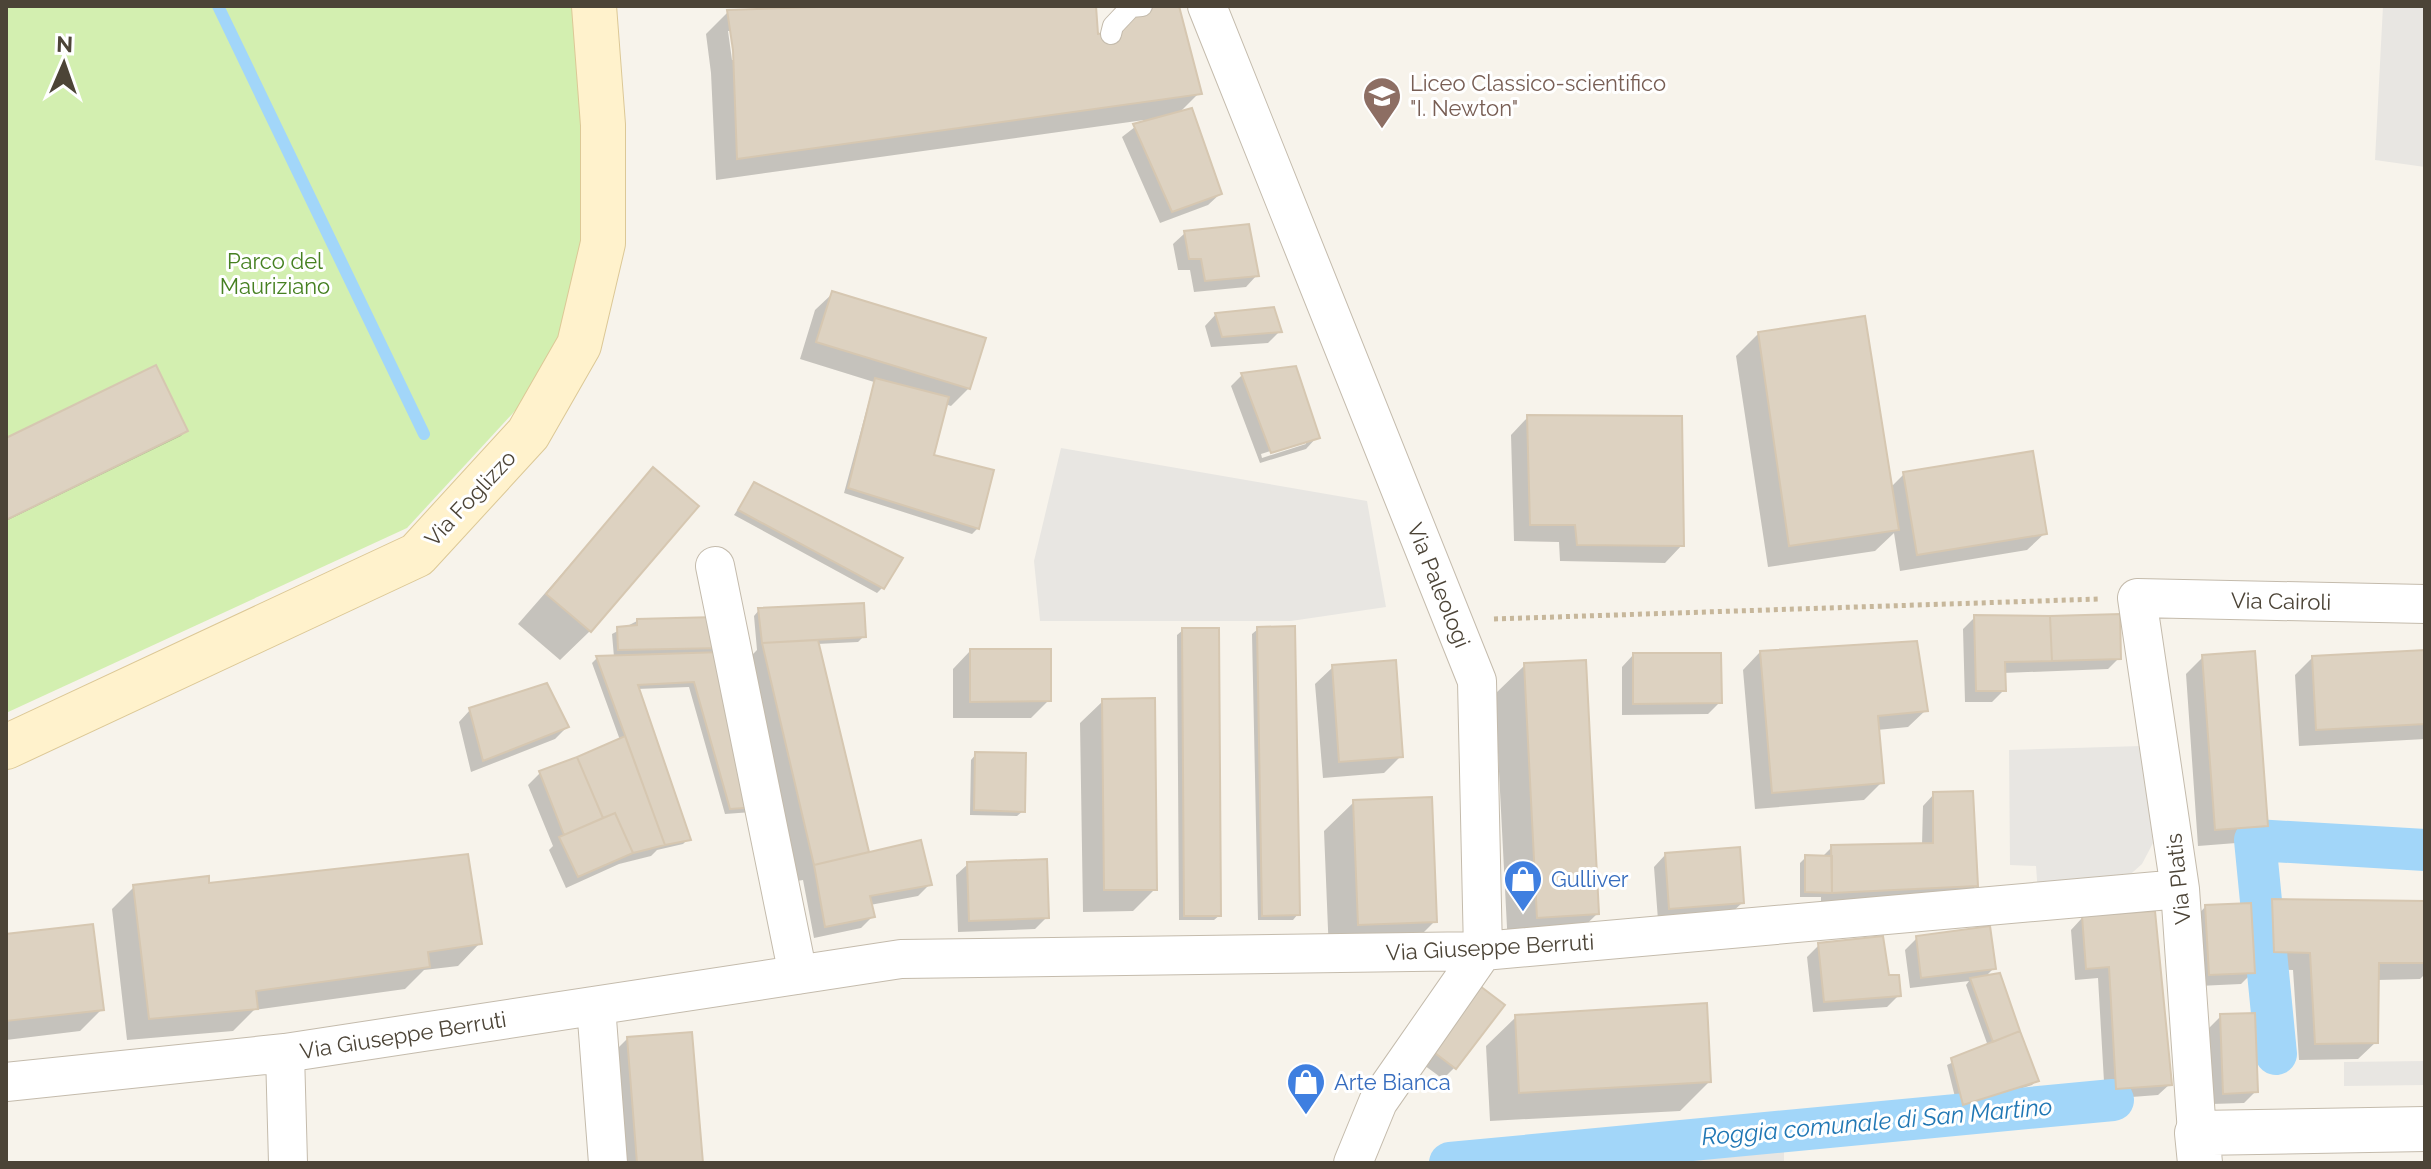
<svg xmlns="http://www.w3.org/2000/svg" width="2431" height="1169" font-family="Raleway,sans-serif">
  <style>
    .green { fill: #d3efb0 }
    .parking { fill: #e8e6e2 }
    .shadow { fill: #0003; fill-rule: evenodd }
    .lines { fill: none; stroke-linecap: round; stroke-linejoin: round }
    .stream { stroke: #a2d6f9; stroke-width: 12 }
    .canal { stroke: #a2d6f9; stroke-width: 42 }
    .building { fill: #ddd2c1; stroke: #d6c7b1; stroke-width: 2 }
    .service-casing { stroke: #c4bbac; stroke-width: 22 }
    .minor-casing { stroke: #c4bbac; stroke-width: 40 }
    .tertiary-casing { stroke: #c4bbac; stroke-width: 46 }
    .secondary-casing { stroke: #dcc896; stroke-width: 46 }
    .path { stroke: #c7b79b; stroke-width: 5; stroke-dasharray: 4 4; stroke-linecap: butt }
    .service { stroke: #fff; stroke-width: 20 }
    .minor { stroke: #fff; stroke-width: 38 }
    .tertiary { stroke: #fff; stroke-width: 44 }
    .secondary { stroke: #fff2cc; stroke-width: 44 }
    .labels { text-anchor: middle; stroke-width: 6; stroke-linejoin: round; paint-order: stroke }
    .education-label { font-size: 22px; fill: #785e54; stroke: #fff; text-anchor: start }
    .park-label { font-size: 22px; fill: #468021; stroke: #fff }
    .street-label { font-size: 22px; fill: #4c4437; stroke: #fff }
    .shop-label { font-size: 22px; fill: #366cbe; stroke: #fff; text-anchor: start }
    .water-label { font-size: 24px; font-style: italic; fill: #2077b4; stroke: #fff }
  </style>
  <rect width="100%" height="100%" fill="#f7f3eb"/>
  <path class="green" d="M6,6H573L593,201L549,374L407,528L6,713Z"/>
  <path class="parking" d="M2383,6H2425V167L2375,160Z
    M1061,448L1367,501L1386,607L1291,621H1040L1034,561Z
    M2141,746L2153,843L2142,864L2124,880L2038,894L2036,866L2010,865L2009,750Z
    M2424,1061L2425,1085L2344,1086V1062Z
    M1784,1146V1163H1599Z"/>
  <path class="shadow" d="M897,6H1094L1096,38L1106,26L1177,6L1199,93L1179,113L1220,194L1208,205L1160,223L1122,137L1144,120L716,180L711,73L706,34L728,12ZM728,31H732L736,60H732Z
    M1185,233L1257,275L1246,287L1194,292L1190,270H1178L1173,244Z
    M833,293L969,388L951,406L945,404L931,456L978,528L972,534L844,493L874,382L800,359L815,310Z
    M1216,314L1279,332L1268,343L1211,347L1205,326Z
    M1758,334L1891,487L1904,474L2045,533L2027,550L1900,571L1894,533L1875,551L1768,567L1736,356Z
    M1242,375L1317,437L1306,449L1260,463L1231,386ZM1306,440V444L1262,458L1261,454Z
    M1528,417L1682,545L1665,563L1560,561L1559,542L1514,541L1511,435Z
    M186,430L181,436L6,521V440Z
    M653,470L590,631L560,660L518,624Z
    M755,484L882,588L877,593L734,515Z
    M759,610L864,636L858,642L817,644L866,852L862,856L930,884L918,896L870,905L872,917L861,928L814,938L803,880L797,881L745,662L757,650L754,616Z
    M1975,617L2119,658L2108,669L2003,673L2004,690L1992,702H1965L1963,629Z
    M716,619L752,812L725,814L689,687L637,689L688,839L683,844L657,850L651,856L619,864L566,888L549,850L553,846L528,785L540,773L620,740L592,663L597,658L614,657L612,634L637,621Z
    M1258,629L1298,914L1293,920H1258L1252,634Z
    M1183,630L1220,915L1214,920H1179L1177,635Z
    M970,651L1049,700L1031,718H953V669Z
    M1760,652L1926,710L1908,727L1877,730L1882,782L1864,800L1755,809L1743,670Z
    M2425,652V739L2299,746L2295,675L2312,658Z
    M1633,655L1720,702L1708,714L1622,715V667Z
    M2203,657L2266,825L2249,842L2198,846L2186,674Z
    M1525,665L1597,914L1567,943L1508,947L1495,694Z
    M1333,667L1401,756L1384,773L1323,778L1315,684Z
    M1103,701L1155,889L1133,911L1083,912L1080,723Z
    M470,710L567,727L555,739L471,772L459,722Z
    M976,754L1023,811L1017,816L970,815L971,760Z
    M1934,794L1976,886L1964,897L1821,903V897H1800V863L1806,857H1822L1832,847L1922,845L1923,806Z
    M1354,802L1435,921L1405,951L1329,954L1324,831Z
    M1665,855L1742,903L1730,914L1658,920L1654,867Z
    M968,864L1047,917L1035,929L958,932L956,875Z
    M206,885L480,943L458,966L424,970L405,989L254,1010L233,1031L127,1040L112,909L134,887Z
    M2273,901L2425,903V974L2420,979L2377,980L2376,1042L2358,1059L2299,1060L2293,970L2257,969L2255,918Z
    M2205,907L2253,972L2241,984L2198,986L2194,919Z
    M2153,913L2170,1084L2158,1095L2105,1099L2098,978L2075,980L2071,930L2082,918Z
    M6,936L102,1009L80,1031L6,1040Z
    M1917,938L1994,968L1985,977L2037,1080L2032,1085L1958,1109L1947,1065L1988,1046L1966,985L1969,981L1910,988L1905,950Z
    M1819,945L1887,977L1899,995L1887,1007L1813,1012L1807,957Z
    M1464,997L1455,1067L1443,1079L1417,1060Z
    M2221,1016L2256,1091L2244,1103L2212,1104L2209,1028Z
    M1516,1017L1709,1082L1680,1111L1490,1121L1486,1046Z
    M628,1038L701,1163H614L605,1061Z"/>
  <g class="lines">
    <path class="stream" d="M218,6L424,434"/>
    <path class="canal" d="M2276,1054L2255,840L2425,850
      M1450,1163L2113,1100"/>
  </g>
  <path class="building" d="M851,6H1096L1098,34L1107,33L1124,6H1179L1202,94L737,159L733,50L727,10Z
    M1192,108L1222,194L1172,212L1133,124Z
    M1249,224L1259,276L1205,281L1201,259H1189L1184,231Z
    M832,291L986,338L970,389L816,342Z
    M1274,307L1282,332L1222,337L1215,313Z
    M1865,316L1899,530L1789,546L1758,332Z
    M156,365L188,431L6,520V438Z
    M1296,366L1320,438L1271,453L1241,373Z
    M875,378L949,397L934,455L994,470L979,529L848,488Z
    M1527,415L1682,416L1684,546L1577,545L1575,525H1530Z
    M2033,451L2047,534L1917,555L1903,472Z
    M653,467L699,506L591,632L546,594Z
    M754,482L903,558L884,589L738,510Z
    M864,603L866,637L762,643L758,608Z
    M2120,614L2121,659L2052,661L2050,616Z
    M1974,615L2050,616L2052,661L2005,662L2006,691H1976Z
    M717,617L724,648L618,650L617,627L637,625V619Z
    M1295,626L1300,915L1262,916L1257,627Z
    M1182,628H1219L1221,916H1184Z
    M818,640L869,852L814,865L762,643Z
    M1917,641L1928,711L1878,716L1884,783L1772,793L1760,651Z
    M970,649H1051V701L970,702Z
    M2425,650V724L2316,730L2312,656Z
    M2255,651L2268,826L2215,830L2202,655Z
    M723,652L759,807L730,809L694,682L638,685L691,840L665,845L596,656Z
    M1633,653H1721L1722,703L1633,704Z
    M1396,660L1403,757L1339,762L1332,665Z
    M1586,660L1599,914L1537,918L1524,663Z
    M547,683L569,727L483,761L469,708Z
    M1155,698L1157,890H1104L1102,699Z
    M625,736L665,845L633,853L615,813L603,818L577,757Z
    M975,752L1026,753L1025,812L974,810Z
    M577,757L603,818L564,835L539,771Z
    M1973,791L1978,886L1832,893L1831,845L1933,843V792Z
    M1432,797L1437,922L1358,925L1353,800Z
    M615,813L633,853L578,877L559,837Z
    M921,840L932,885L870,896L875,917L825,927L814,865Z
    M1740,847L1744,903L1669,909L1665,853Z
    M468,854L482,944L428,952L430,967L256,991L258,1009L149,1019L133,885L209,876V883Z
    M1805,855L1832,856V893L1805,892Z
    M1047,859L1049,918L969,921L967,862Z
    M2272,899L2425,901V963H2379L2378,1043L2315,1044L2310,953L2274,952Z
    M2251,903L2255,973L2209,975L2205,905Z
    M2155,911L2172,1085L2116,1089L2109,967L2086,969L2082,916Z
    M93,924L104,1010L6,1021V934Z
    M1990,926L1996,969L1921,978L1916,936Z
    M1883,936L1889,975H1899L1901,996L1824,1002L1818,943Z
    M2000,973L2020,1031L1993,1042L1970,978Z
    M1476,983L1505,1005L1456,1069L1427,1047Z
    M1707,1003L1711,1082L1519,1093L1515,1015Z
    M2255,1013L2258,1092L2223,1094L2220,1014Z
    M2020,1031L2039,1081L1963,1105L1951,1058Z
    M692,1032L703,1163H637L627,1037Z"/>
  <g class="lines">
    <defs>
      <path id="service" d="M1111,34L1113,26L1131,7L1142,6"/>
      <path id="minor" d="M1207,6L1477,681L1483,951L1378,1102L1353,1163
        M715,566L798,975
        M596,1006L608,1163
        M285,1053L288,1163
        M6,1082L285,1053L901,959L1483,951L2180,889
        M2197,1133L2180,889L2137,598L2425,604"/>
      <path id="tertiary" d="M2200,1163L2197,1133L2425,1129"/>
      <path id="secondary" d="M6,747L417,555L528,434L579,345L603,243V125L594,6"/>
    </defs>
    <use href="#service" class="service-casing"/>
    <use href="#minor" class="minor-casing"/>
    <use href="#tertiary" class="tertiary-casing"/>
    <use href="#secondary" class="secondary-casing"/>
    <path class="path" d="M1494,619L2099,599"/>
    <use href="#service" class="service"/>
    <use href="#minor" class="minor"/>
    <use href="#tertiary" class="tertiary"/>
    <use href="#secondary" class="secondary"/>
  </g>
  <defs>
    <symbol id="school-pin" viewBox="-11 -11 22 30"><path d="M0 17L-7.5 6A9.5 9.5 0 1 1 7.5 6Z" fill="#8d6e63" stroke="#fff"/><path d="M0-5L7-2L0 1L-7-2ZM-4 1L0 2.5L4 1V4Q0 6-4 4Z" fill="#fff"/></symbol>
    <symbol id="shop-pin" viewBox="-11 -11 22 30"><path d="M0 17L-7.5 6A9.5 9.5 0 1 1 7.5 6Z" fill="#3f7fe0" stroke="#fff"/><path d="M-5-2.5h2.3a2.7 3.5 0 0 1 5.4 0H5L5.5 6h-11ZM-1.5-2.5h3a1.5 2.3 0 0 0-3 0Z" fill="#fff"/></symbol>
  </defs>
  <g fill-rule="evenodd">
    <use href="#school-pin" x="1360" y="74" width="44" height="60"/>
    <use href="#shop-pin" x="1501" y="857" width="44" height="60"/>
    <use href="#shop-pin" x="1284" y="1060" width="44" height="60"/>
  </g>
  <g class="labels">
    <g class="education-label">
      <text x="1410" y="91">Liceo Classico-scientifico<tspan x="1410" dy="25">"I. Newton"</tspan></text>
    </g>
    <g class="park-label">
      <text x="275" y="269">Parco del<tspan x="275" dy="25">Mauriziano</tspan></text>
    </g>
    <g class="street-label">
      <text transform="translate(470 498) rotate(-47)" y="8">Via Foglizzo</text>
      <text transform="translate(1439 585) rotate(68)" y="8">Via Paleologi</text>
      <text transform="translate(2281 601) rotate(1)" y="8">Via Cairoli</text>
      <text transform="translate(2178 879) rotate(-96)" y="8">Via Platis</text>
      <text transform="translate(1490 947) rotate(-3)" y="8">Via Giuseppe Berruti</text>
      <text transform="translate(403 1035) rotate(-9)" y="8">Via Giuseppe Berruti</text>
    </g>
    <g class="shop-label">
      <text x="1551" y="887">Gulliver</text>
      <text x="1334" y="1090">Arte Bianca</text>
    </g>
    <g class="water-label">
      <text transform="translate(1877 1122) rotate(-5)" y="8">Roggia comunale di San Martino</text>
    </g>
  </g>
  <rect width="2431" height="1169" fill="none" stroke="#4c4437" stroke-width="16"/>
  <g transform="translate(64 64) rotate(2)" stroke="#ffffff" stroke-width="6" paint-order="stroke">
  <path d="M0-6L14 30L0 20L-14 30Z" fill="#4c4437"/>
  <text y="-12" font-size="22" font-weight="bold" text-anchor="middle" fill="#4c4437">N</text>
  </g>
</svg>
